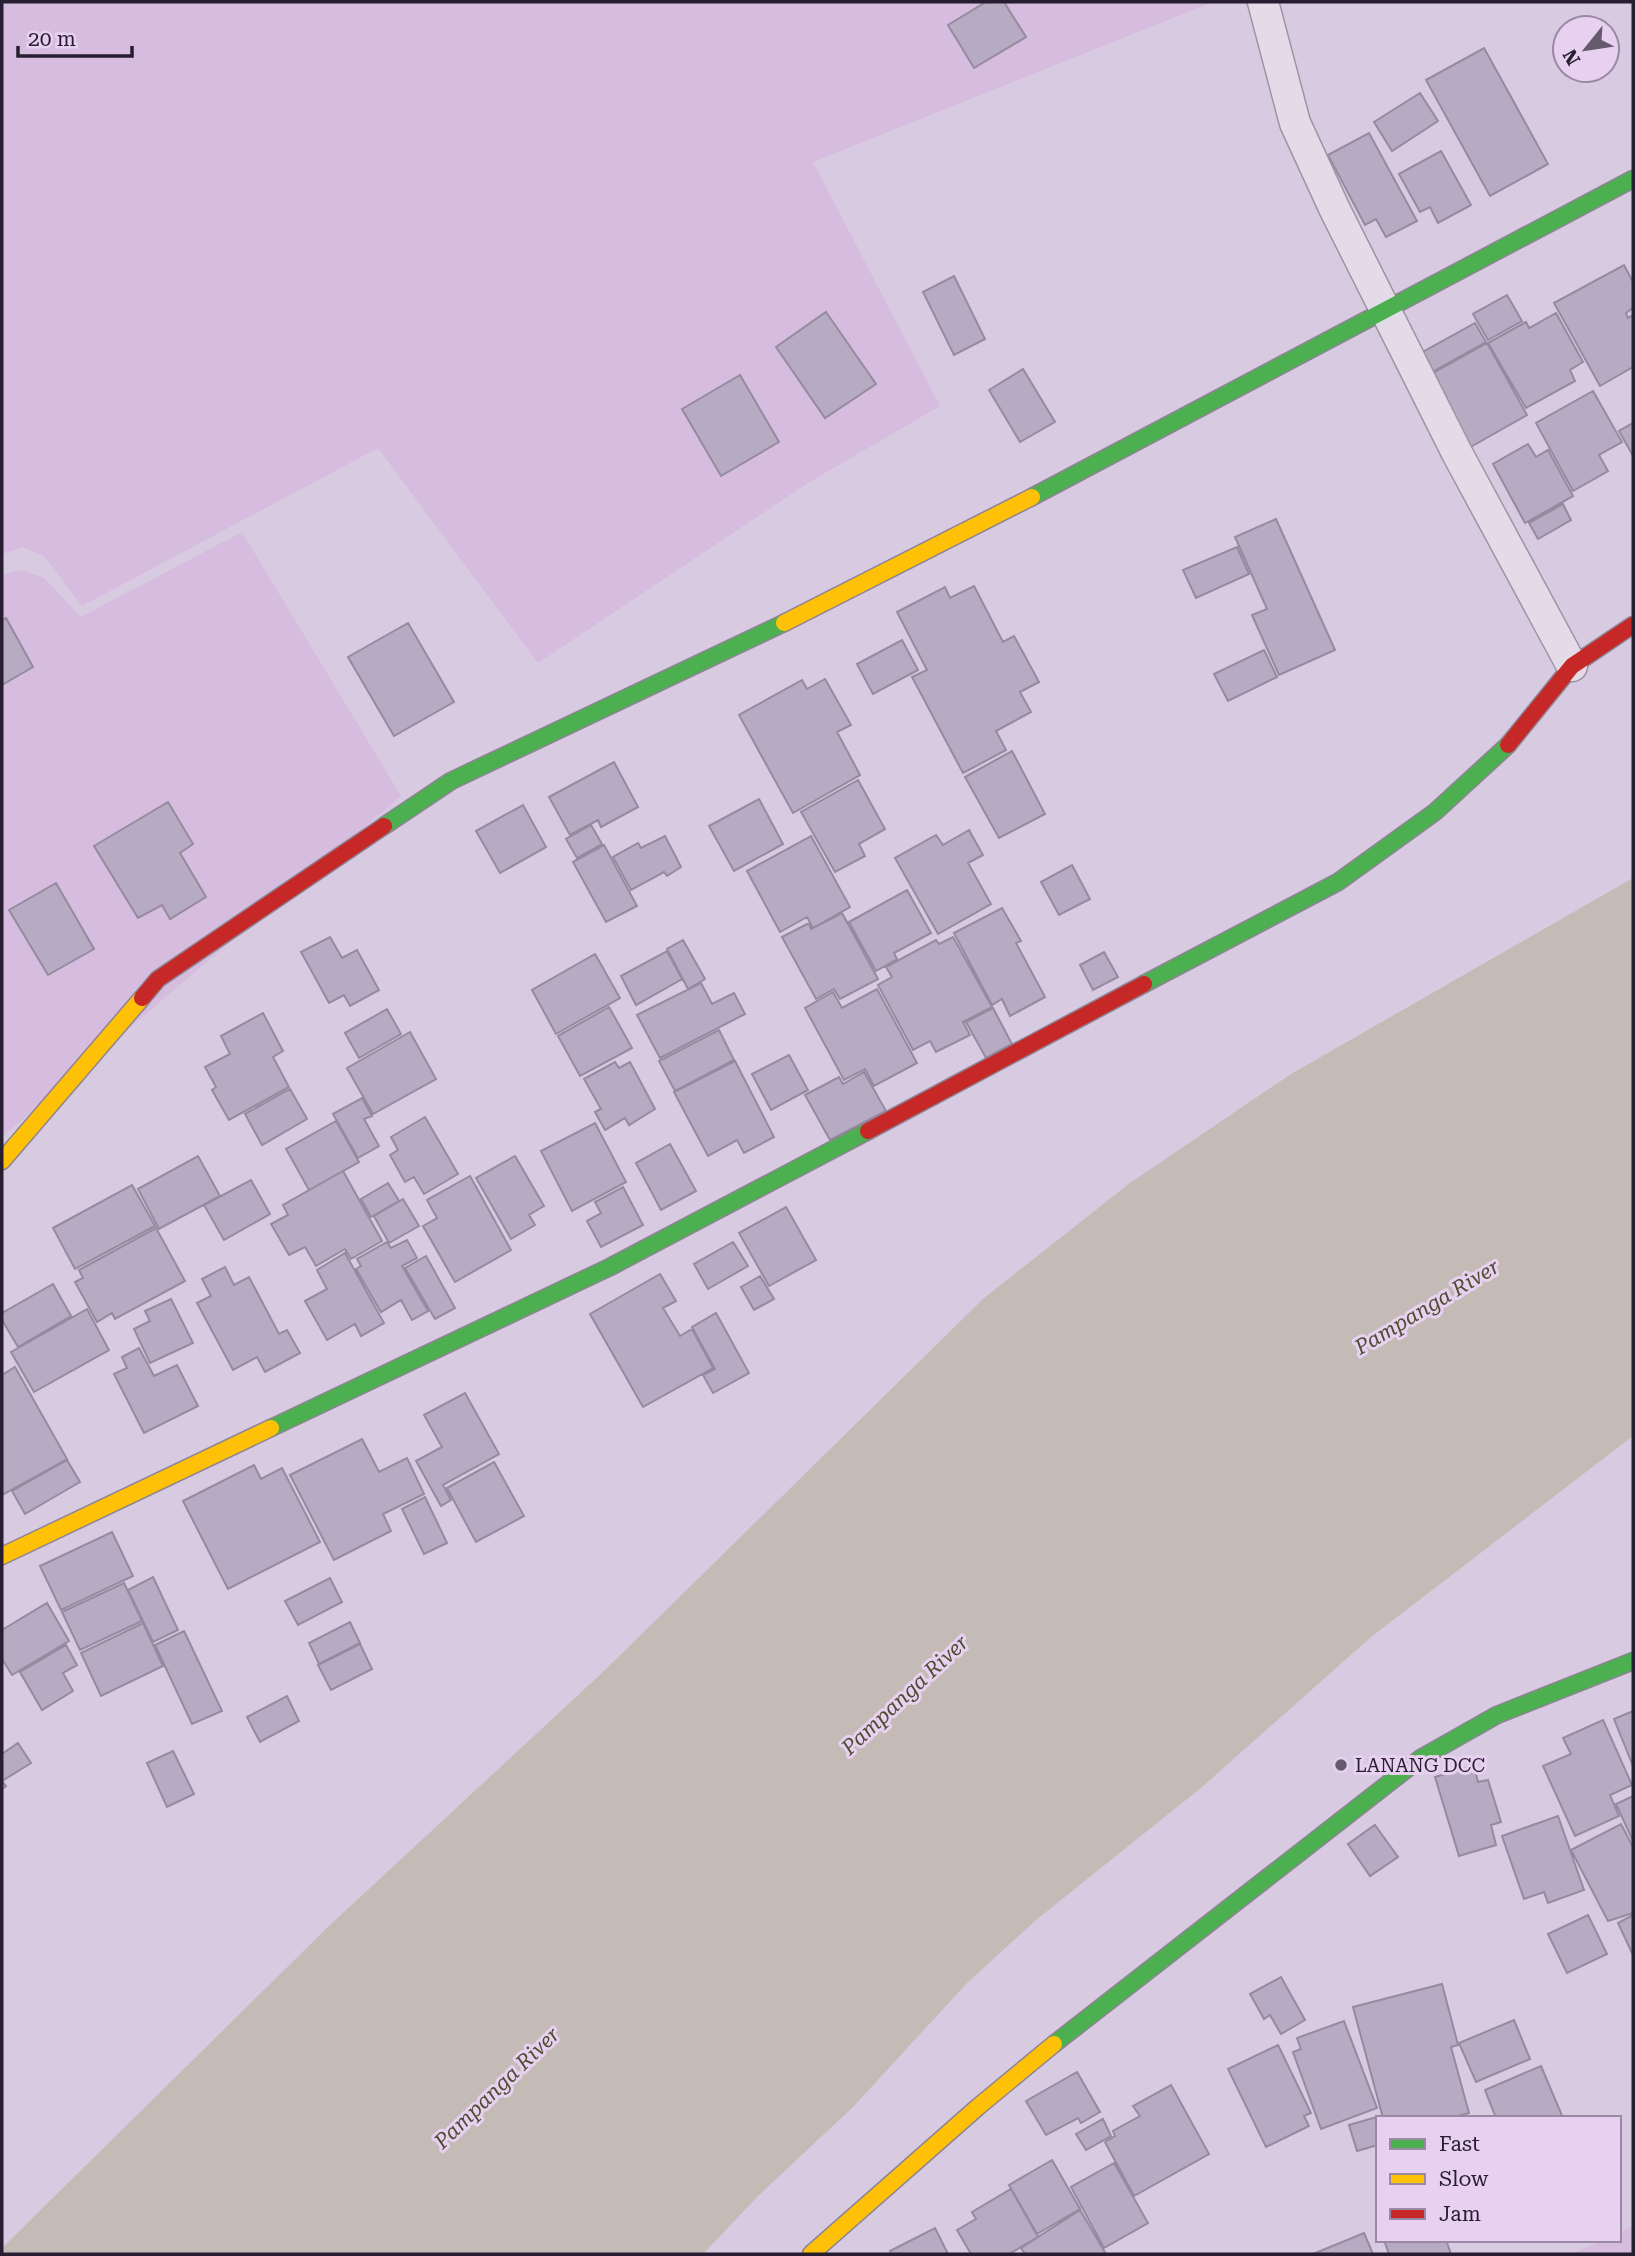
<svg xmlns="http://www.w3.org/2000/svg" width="1635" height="2256" font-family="'Roboto Serif',serif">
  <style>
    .farmland { fill: #d6bcde }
    .water { fill: #c4bbb6 }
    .building { fill: #b7abc3; stroke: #958a9f; stroke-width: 2 }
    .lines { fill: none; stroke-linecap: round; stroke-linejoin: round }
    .street-casing { stroke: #9d94a4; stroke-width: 33 }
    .fast-casing { stroke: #8d8494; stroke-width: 19 }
    .slow-casing { stroke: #8d8494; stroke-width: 19 }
    .jam-casing { stroke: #8d8494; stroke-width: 19 }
    .street { stroke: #e4dbe8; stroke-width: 30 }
    .fast { stroke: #4caf50; stroke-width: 16 }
    .slow { stroke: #ffc107; stroke-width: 16 }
    .jam { stroke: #c62828; stroke-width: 16 }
    .poi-dot { fill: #655a6e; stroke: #e7d0f0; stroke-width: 2.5 }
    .labels { text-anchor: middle; stroke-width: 6; stroke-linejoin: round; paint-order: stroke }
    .poi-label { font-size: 19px; fill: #271e31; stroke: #e7d0f0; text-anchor: start }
    .water-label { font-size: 21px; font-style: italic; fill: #4f4d2f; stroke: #e7d0f0 }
  </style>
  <rect width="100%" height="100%" fill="#d8cae0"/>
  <path class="farmland" d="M2,2H1213L813,162L940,406L808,483L538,663L378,448L82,606L45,557L23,547L2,554Z
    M242,532L401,796L2,1137V575L22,570L44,578L81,617Z
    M1633,2226V2254H1572L1603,2240H1619V2233Z"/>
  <path class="water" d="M1633,878V1436L1371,1637L1202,1787L1036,1920L967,1983L853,2107L758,2196L703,2254H2V2248L330,1925L603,1672L984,1298L1130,1183L1291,1074Z"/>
  <path class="building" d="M986,2H1004L1026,37L974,68L948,25Z
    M1484,48L1548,164L1490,196L1426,80Z
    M1420,93L1438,121L1392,151L1374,122Z
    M1369,133L1417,221L1386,237L1376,219L1365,225L1328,155Z
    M1441,151L1471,205L1438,223L1430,207L1420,212L1399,174Z
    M1624,265L1633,282V308L1626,313L1628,318L1633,315V367L1600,386L1554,303Z
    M954,276L985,339L954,355L923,292Z
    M1507,295L1522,321L1488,340L1473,314Z
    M826,312L876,384L825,418L776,347Z
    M1556,313L1583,362L1570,370L1575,381L1526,408L1488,343L1526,322L1529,328Z
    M1475,323L1486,342L1432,372L1421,353Z
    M1487,343L1527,415L1467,449L1426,377Z
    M1023,369L1055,422L1020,442L989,390Z
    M740,375L779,442L721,476L682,409Z
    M1593,391L1622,442L1599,455L1608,471L1573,491L1536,423Z
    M1633,423V456L1619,431Z
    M1528,444L1536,457L1548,450L1573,496L1525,523L1493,464Z
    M1563,504L1571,520L1538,539L1529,523Z
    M1276,519L1335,650L1279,675L1252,615L1267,609L1235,537Z
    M1237,547L1249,574L1196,598L1183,570Z
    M974,586L1003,642L1014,636L1039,682L1020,692L1031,712L996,731L1006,750L963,773L912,677L927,670L897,612L945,587L950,598Z
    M6,618L33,667L2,685V620Z
    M408,623L454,702L394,736L348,657Z
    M902,640L918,670L873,694L857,664Z
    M1264,650L1277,677L1228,701L1214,674Z
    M825,679L851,725L837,732L860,775L793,813L739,715L802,680L807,689Z
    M1012,751L1045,814L999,838L965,777Z
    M614,762L638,807L601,827L598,820L570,835L549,797Z
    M858,780L885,829L859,844L865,856L835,872L801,812Z
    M759,799L783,844L734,871L709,826Z
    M168,802L193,844L180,853L206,897L170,919L162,905L138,918L94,846Z
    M523,805L546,847L500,873L476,831Z
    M591,825L602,844L577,858L566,839Z
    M969,830L983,855L968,863L991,904L938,934L895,858L936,835L943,845Z
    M665,836L681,867L667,876L664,872L631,890L613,857L638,843L641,848Z
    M811,836L850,907L813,928L807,917L780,932L747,871Z
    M604,845L637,906L606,922L573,862Z
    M1072,865L1090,899L1059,915L1041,882Z
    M56,883L94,949L48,975L9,910Z
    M907,890L931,933L894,953L897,959L876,971L849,922Z
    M1002,908L1021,941L1016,943L1045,997L1010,1016L1002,999L992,1005L954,933Z
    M842,913L878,979L840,999L834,989L816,999L782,937L809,923L811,929Z
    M330,937L342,958L357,950L379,990L350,1006L344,995L329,1003L301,952Z
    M953,937L992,1007L963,1022L970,1035L936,1052L930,1041L913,1050L878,985L892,977L886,967L936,940L939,944Z
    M683,940L705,979L688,989L667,949Z
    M667,951L682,979L636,1005L621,976Z
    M1104,952L1118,977L1093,990L1080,965Z
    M595,954L620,998L556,1034L532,990Z
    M701,983L712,1004L734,993L745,1014L660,1058L637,1015Z
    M877,989L917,1063L874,1086L865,1069L844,1080L805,1008L833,992L842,1008Z
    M609,1007L632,1048L580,1076L558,1036Z
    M993,1008L1012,1044L986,1058L966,1022Z
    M387,1009L401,1034L359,1058L345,1033Z
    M263,1013L283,1051L273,1057L289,1087L229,1120L212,1090L216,1087L205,1067L230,1054L221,1036Z
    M719,1030L734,1060L675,1091L659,1061Z
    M410,1032L436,1079L373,1114L347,1068Z
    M789,1055L808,1090L771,1110L752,1074Z
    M735,1061L774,1137L744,1153L737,1140L708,1156L674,1092Z
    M615,1062L619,1068L630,1062L655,1109L629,1125L625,1118L605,1130L595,1112L601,1109L584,1079Z
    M864,1072L886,1111L830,1140L805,1095L839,1077L843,1084Z
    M290,1089L307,1119L262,1145L245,1114Z
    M362,1098L372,1116L364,1119L379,1146L358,1158L333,1114Z
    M425,1117L458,1174L424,1194L414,1177L405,1182L390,1155L398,1150L391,1137Z
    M336,1121L359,1162L309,1190L286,1149Z
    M595,1123L626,1182L572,1211L541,1151Z
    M670,1144L696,1191L661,1210L636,1163Z
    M198,1156L220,1196L159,1229L138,1189Z
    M515,1156L544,1206L529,1215L535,1225L511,1239L476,1178Z
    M343,1171L382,1241L351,1259L345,1249L316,1266L305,1247L289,1255L271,1224L288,1215L283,1205Z
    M470,1176L511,1250L455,1282L423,1226L437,1218L427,1200Z
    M251,1180L270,1214L224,1240L204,1205Z
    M388,1183L399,1201L371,1217L361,1199Z
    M132,1185L155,1226L75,1269L53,1228Z
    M623,1187L643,1225L601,1247L587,1221L601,1213L595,1202Z
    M403,1199L419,1226L389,1243L374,1216Z
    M786,1207L816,1260L769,1286L739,1233Z
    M156,1228L185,1281L115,1319L112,1313L97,1322L75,1282L83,1278L79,1270Z
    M407,1240L417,1258L402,1266L428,1311L412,1320L401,1300L381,1312L356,1269L361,1266L357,1259L387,1242L391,1248Z
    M733,1242L748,1266L708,1289L694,1264Z
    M345,1253L384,1323L361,1336L355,1324L327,1340L305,1301L327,1289L317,1270Z
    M426,1256L455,1308L435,1319L405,1268Z
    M225,1267L234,1285L249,1277L279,1334L287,1330L300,1353L265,1372L257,1357L233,1370L197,1303L211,1296L202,1279Z
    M660,1274L676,1301L663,1308L680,1336L692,1329L713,1368L643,1407L590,1314Z
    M760,1276L774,1299L754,1310L741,1287Z
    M53,1284L71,1316L18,1347L2,1320V1313Z
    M171,1299L193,1343L150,1363L134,1329L150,1321L145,1311Z
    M87,1309L109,1350L34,1392L11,1352Z
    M716,1313L749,1373L713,1393L703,1375L715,1369L692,1327Z
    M139,1348L154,1376L177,1365L198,1406L144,1433L114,1374L127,1368L122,1357Z
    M15,1367L67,1459L2,1495V1375Z
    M465,1393L499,1454L443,1485L451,1500L441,1506L416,1461L442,1447L424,1415Z
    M362,1439L379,1472L407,1458L424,1494L383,1514L391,1531L334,1560L290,1475Z
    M67,1460L80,1482L25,1514L12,1491Z
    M494,1462L524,1516L476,1542L447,1488Z
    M254,1465L261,1479L282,1468L320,1542L228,1589L183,1501Z
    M425,1497L447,1543L424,1554L402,1509Z
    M112,1532L133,1576L61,1610L40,1566Z
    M153,1577L178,1630L153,1642L128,1590Z
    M330,1578L342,1602L298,1625L285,1601Z
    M124,1583L142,1621L80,1650L62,1612Z
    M47,1603L69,1641L12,1675L2,1659V1630Z
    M350,1622L360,1643L319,1664L309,1643Z
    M143,1623L163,1666L101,1696L81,1653Z
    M184,1631L222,1711L192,1724L155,1645Z
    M360,1644L372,1669L331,1690L318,1665Z
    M66,1645L77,1665L63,1673L73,1691L42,1710L20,1672Z
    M287,1696L299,1721L260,1742L247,1717Z
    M1633,1711V1766L1614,1719Z
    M1603,1720L1632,1785L1610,1795L1619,1816L1575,1836L1543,1766L1571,1754L1563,1738Z
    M18,1743L31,1763L2,1781L6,1786L2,1789V1754Z
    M173,1751L194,1794L167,1807L147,1763Z
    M1474,1766L1478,1782L1488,1780L1501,1822L1491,1825L1496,1845L1459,1856L1435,1777Z
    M1633,1796V1841L1616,1804Z
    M1558,1816L1584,1890L1548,1903L1544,1892L1524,1899L1502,1836Z
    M1621,1824L1633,1847V1913L1608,1921L1571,1850Z
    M1375,1825L1398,1857L1370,1876L1348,1844Z
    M1588,1915L1607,1954L1567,1973L1548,1934Z
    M1633,1915V1952L1632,1953L1618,1923Z
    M1281,1977L1305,2020L1281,2034L1270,2015L1264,2019L1250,1994Z
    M1442,1984L1458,2045L1451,2047L1469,2113L1452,2118H1383L1353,2007Z
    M1514,2020L1530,2059L1476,2082L1459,2043Z
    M1344,2021L1377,2108L1321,2129L1293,2052L1301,2049L1297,2038Z
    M1278,2045L1311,2113L1304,2116L1309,2126L1266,2147L1228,2069Z
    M1541,2066L1563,2118H1496L1485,2090Z
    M1077,2072L1100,2112L1081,2123L1078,2118L1046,2135L1026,2101Z
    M1171,2085L1209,2154L1134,2196L1105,2142L1115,2136L1113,2131L1140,2116L1133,2106Z
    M1380,2116L1378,2145L1357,2151L1349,2125Z
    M1103,2119L1111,2136L1086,2150L1076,2134Z
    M1052,2160L1080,2209L1037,2234L1009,2185Z
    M1114,2163L1148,2223L1104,2248L1071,2187Z
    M1011,2189L1038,2237L1009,2254H971L957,2230L976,2219L972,2212Z
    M1080,2210L1106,2254H1025L1021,2248Z
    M935,2228L948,2254H892L890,2251Z
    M1364,2233L1373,2254H1313Z
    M1384,2240H1446L1451,2254H1389Z"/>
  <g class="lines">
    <defs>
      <path id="street" d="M1263,2L1295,123L1335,210L1457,453L1572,666"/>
      <path id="fast" d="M1032,497L1633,179
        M384,826L451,781L784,623
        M1144,984L1338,882L1435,812L1508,745
        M271,1428L610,1267L868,1131
        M1054,2044L1421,1758L1497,1715L1633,1661"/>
      <path id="slow" d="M784,623L1032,497
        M2,1161L142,998
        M2,1556L271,1428
        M811,2254L979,2106L1054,2044"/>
      <path id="jam" d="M1508,745L1572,666L1633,625
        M142,998L158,979L384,826
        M868,1131L1144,984"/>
    </defs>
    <use href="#street" class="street-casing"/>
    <use href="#fast" class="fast-casing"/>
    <use href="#slow" class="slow-casing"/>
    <use href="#jam" class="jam-casing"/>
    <use href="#street" class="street"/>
    <use href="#fast" class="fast"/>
    <use href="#slow" class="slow"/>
    <use href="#jam" class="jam"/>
  </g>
  <circle class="poi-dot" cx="1341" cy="1765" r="7"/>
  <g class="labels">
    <g class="poi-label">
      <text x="1355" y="1772">LANANG DCC</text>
    </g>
    <g class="water-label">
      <text transform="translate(1427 1307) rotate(-31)" y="7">Pampanga River</text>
      <text transform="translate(905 1695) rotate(-43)" y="7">Pampanga River</text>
      <text transform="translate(497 2088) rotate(-44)" y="7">Pampanga River</text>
    </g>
  </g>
  <rect width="1635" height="2256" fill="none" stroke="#271e31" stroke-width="7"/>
  <rect x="1376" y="2116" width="245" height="126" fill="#e7d0f0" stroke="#9a89a4" stroke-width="2"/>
  <rect x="1390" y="2139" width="35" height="10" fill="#4caf50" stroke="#9a89a4" stroke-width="2"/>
  <text x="1439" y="2151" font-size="21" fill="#271e31">Fast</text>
  <rect x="1390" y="2174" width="35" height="10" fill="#ffc107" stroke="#9a89a4" stroke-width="2"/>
  <text x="1439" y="2186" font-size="21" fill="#271e31">Slow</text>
  <rect x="1390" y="2209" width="35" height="10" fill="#c62828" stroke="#9a89a4" stroke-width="2"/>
  <text x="1439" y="2221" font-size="21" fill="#271e31">Jam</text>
  <g transform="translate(1586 49) rotate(240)"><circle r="33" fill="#e7d0f0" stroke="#9a89a4" stroke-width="2"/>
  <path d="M0-5L12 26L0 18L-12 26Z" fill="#655a6e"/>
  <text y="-10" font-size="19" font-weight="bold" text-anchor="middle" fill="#271e31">N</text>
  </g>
  <path d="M18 46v10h114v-10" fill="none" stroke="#271e31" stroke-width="3.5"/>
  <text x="28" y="46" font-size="21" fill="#271e31" stroke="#e7d0f0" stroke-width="5" paint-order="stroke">20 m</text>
</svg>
